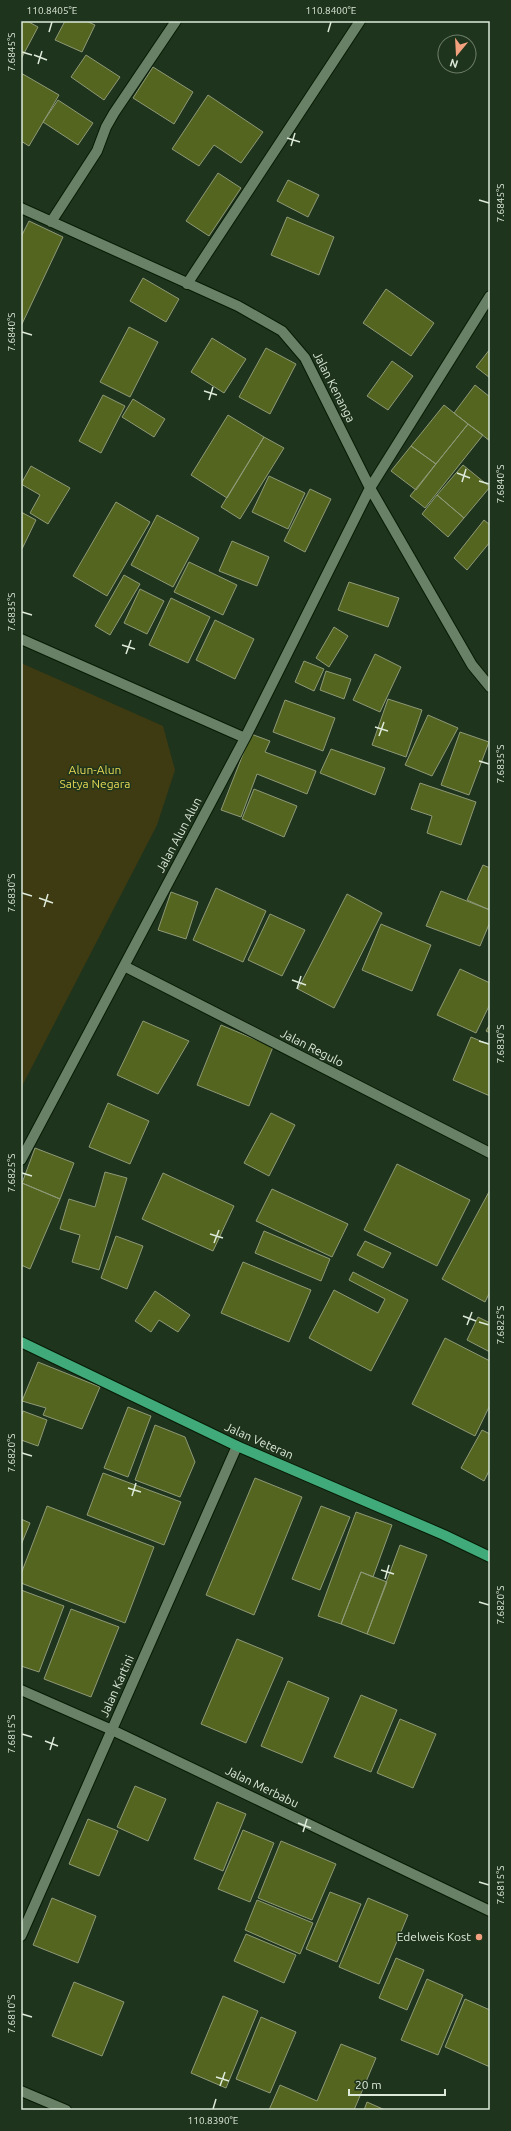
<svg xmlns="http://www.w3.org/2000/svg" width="511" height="2131" font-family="Ubuntu,sans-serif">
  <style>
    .green { fill: #3e3a12 }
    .building { fill: #546520; stroke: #8e9977 }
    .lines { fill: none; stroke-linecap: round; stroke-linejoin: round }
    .minor-casing { stroke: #071b05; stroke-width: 12 }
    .major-casing { stroke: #071b05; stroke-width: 12 }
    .minor { stroke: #698166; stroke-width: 10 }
    .major { stroke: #40aa7a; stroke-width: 10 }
    .ticks { fill: none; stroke: #ddeada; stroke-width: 1.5 }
    .poi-dot { fill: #f2a17e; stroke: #1f341c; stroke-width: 1.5 }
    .labels { text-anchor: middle; stroke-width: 3; stroke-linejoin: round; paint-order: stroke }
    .street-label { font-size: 12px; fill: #ddeada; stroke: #1f341c }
    .park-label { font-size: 12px; fill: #e6d754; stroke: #1f341c }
    .poi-label { font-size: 12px; fill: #ddeada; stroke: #1f341c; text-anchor: end }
    .neatline { fill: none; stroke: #ddeada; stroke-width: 1.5 }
    .ticks-label { font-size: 10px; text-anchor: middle; fill: #ddeada }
  </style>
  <rect width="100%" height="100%" fill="#1f341c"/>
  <path class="green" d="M21,663L163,726L175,770L157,825L21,1088Z"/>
  <path class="building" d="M21,21H27L38,27L21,59Z
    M65,21H86L95,25L82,52L55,40Z
    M86,55L120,77L104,100L71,77Z
    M153,67L193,92L174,124L133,98Z
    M21,73L59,95L29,146L21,141Z
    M208,95L263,132L241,163L214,145L199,166L172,149Z
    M58,100L93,123L78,145L43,122Z
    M218,173L241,188L209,236L186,221Z
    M288,180L319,195L308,217L277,201Z
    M287,217L334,237L319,275L271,255Z
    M29,221L63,237L21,326V237Z
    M143,278L179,299L166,322L130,301Z
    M386,289L434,323L411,356L363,323Z
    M129,327L158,342L130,397L100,382Z
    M212,338L246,359L224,393L191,372Z
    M266,348L296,364L270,414L239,397Z
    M490,349V378L476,367Z
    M392,361L413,376L388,410L367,396Z
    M475,385L490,397V441L454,413Z
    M103,395L125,406L101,453L79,441Z
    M133,399L165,419L154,437L122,417Z
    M444,405L468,424L436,464L411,446Z
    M228,415L264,437L227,498L191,475Z
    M468,424L483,435L425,508L410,496Z
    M264,437L284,448L240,519L221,507Z
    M411,446L436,464L416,490L391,471Z
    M463,465L490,487L464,518L437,495Z
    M31,466L70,488L48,524L30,513L40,495L21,484Z
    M269,476L305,493L288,529L252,512Z
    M310,489L331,499L305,552L284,541Z
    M437,495L464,518L448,537L422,514Z
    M116,502L150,522L107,596L73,576Z
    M21,512L36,520L22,549H21Z
    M157,515L199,538L173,587L131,565Z
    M484,520L490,525V542L467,570L454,558Z
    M232,541L269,557L257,586L219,571Z
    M189,562L237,585L223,615L174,592Z
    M124,575L140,584L110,635L95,626Z
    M349,582L399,598L388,627L338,610Z
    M140,589L164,601L147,634L124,623Z
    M171,598L210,617L188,663L149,645Z
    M215,620L254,639L235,679L196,660Z
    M334,627L348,636L329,667L316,658Z
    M375,654L401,667L380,712L353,700Z
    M304,661L324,669L314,691L295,682Z
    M326,671L351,679L344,699L320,690Z
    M388,699L422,710L406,757L372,745Z
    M285,700L335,718L323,751L273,732Z
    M428,715L458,728L432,776L405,765Z
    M460,732L489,742L469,795L441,785Z
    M251,734L270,741L265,752L316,771L307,794L257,774L241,817L221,810Z
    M331,749L385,768L375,795L320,773Z
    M420,783L476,802L461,845L427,833L432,816L411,809Z
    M254,789L297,806L284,837L242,819Z
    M483,865L490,868V910L467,900Z
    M216,888L266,911L243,962L193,940Z
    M441,891L490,910V922L480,946L426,926Z
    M171,892L198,902L186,939L158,930Z
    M347,894L382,913L334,1008L298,989Z
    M270,914L305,930L282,976L248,960Z
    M381,924L431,945L412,991L362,970Z
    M460,969L490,983V1004L476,1033L437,1015Z
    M143,1021L189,1041L158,1094L117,1075Z
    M490,1024V1033L486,1031Z
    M221,1025L273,1047L249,1106L197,1085Z
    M471,1037L490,1045V1096L453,1080Z
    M108,1103L149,1121L130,1164L89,1147Z
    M271,1113L295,1125L269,1176L244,1163Z
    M35,1148L74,1163L60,1199L22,1183Z
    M397,1164L470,1200L437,1266L364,1230Z
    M105,1172L127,1178L99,1270L72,1262L80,1235L60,1229L69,1199L95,1207Z
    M163,1173L234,1206L213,1251L142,1219Z
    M22,1183L60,1199L30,1269L21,1265Z
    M272,1189L348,1224L332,1257L256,1221Z
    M490,1190V1292L485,1302L442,1279Z
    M264,1231L330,1259L321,1281L255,1253Z
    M116,1236L143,1246L127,1289L101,1278Z
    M365,1241L391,1253L383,1268L357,1255Z
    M243,1262L311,1290L289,1342L221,1313Z
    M353,1272L408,1300L371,1371L309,1338L334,1290L378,1313L385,1299L349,1280Z
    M155,1291L190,1315L178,1332L159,1320L151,1332L135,1321Z
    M478,1317L490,1323V1352L467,1340Z
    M445,1338L490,1361V1405L475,1436L412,1404Z
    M38,1362L100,1387L82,1429L43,1415L46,1408L22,1401Z
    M128,1407L151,1416L128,1477L104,1468Z
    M23,1411L47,1420L38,1446L21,1440V1418Z
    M155,1425L185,1437L195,1462L180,1497L135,1480Z
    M482,1430L490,1434V1469L484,1481L461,1468Z
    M103,1473L181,1502L164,1545L87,1515Z
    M255,1478L302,1497L254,1615L206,1595Z
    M47,1506L154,1547L125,1623L21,1583V1574Z
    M321,1506L350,1517L320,1590L292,1579Z
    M356,1512L392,1525L373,1577L361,1572L341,1624L318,1616Z
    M21,1519L30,1523L21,1545Z
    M400,1545L427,1555L394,1644L367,1634Z
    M361,1572L387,1582L367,1634L341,1624Z
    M21,1590L64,1606L39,1672L21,1666Z
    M71,1609L119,1627L91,1697L44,1679Z
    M237,1639L283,1658L246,1743L201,1724Z
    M288,1681L329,1698L302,1763L261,1746Z
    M361,1695L397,1710L371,1772L334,1757Z
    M400,1719L436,1734L413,1788L377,1773Z
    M135,1786L166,1799L148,1841L117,1827Z
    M217,1802L246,1814L223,1871L194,1859Z
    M88,1819L118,1831L99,1876L69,1864Z
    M243,1830L274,1843L250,1902L218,1889Z
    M281,1841L336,1864L312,1920L258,1898Z
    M330,1892L361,1904L337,1962L306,1949Z
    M52,1898L96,1916L78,1963L33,1945Z
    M368,1898L408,1915L379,1984L339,1967Z
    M257,1900L313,1923L300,1954L245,1930Z
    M246,1934L296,1955L284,1983L234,1961Z
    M396,1958L424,1970L407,2010L379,1998Z
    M427,1979L463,1995L438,2055L401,2040Z
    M74,1982L124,2002L102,2056L52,2036Z
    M223,1996L258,2011L226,2088L191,2073Z
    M465,1999L490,2010V2067L445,2047Z
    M261,2017L296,2032L270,2093L236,2079Z
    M341,2044L376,2058L354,2110H269L280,2085L317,2101Z
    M367,2102L385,2110H364Z"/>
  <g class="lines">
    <defs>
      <path id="minor" d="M21,208L238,306L282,331L305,358L370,488L472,665L490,687
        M51,222L97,151L106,127L114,113L176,21
        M187,284L360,21
        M21,639L245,738
        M124,966L490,1153
        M21,1160L245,738L370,488L490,296
        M21,1690L112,1730L490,1911
        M21,1936L237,1446
        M21,2091L66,2110"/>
      <path id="major" d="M21,1342L237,1446L444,1535L490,1557"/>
    </defs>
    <use href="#minor" class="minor-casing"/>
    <use href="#major" class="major-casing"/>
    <use href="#minor" class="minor"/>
    <use href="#major" class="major"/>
  </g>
  <path class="ticks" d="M49,32L52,22M328,32L331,22M22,52L32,55M34,55L47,60M38,64L42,51M287,138L300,142M291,146L295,133M479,200L489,203M22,332L32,335M204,391L217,395M209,400L213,387M457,473L470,478M479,481L489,484M462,482L466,469M22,612L32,615M122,645L135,649M126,654L131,640M375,727L388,731M379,736L384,722M479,761L489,764M22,893L32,896M39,898L53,903M44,907L48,894M292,980L306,985M297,989L301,976M479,1041L489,1044M22,1173L32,1176M210,1234L223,1238M214,1243L219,1230M463,1316L476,1321M479,1322L489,1325M467,1325L472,1312M22,1453L32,1456M128,1488L141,1492M132,1496L136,1483M381,1570L394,1574M385,1579L389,1565M479,1602L489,1605M22,1734L32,1737M45,1741L58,1746M50,1750L54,1737M298,1823L311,1828M303,1832L307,1819M479,1882L489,1885M22,2014L32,2017M216,2077L229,2081M220,2086L225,2072M213,2109L216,2099"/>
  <circle class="poi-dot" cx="479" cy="1937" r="4"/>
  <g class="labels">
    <g class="street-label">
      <text transform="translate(334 387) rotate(63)" y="4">Jalan Kenanga</text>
      <text transform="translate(179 835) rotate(-62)" y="4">Jalan Alun Alun</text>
      <text transform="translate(312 1048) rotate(27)" y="4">Jalan Regulo</text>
      <text transform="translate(259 1441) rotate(24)" y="4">Jalan Veteran</text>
      <text transform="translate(117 1686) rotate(-66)" y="4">Jalan Kartini</text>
      <text transform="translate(262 1787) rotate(26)" y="4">Jalan Merbabu</text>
    </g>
    <g class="park-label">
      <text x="95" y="774">Alun-Alun<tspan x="95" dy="14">Satya Negara</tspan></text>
    </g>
    <g class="poi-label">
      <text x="471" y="1941">Edelweis Kost</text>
    </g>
  </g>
  <rect width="511" height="2131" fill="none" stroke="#1f341c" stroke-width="44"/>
  <g transform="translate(457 54) rotate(198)"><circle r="19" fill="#1f341c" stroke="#6b7d68"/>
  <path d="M0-3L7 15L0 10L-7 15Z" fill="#f2a17e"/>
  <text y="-6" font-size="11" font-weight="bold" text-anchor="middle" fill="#ddeada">N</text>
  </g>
  <path d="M349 2089v6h96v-6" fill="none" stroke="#ddeada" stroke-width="2"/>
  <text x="355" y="2089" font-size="12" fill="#ddeada" stroke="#1f341c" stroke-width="3" paint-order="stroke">20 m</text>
  <rect x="22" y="22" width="467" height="2087" class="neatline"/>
  <g class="ticks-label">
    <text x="52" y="14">110.8405°E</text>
    <text x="331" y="14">110.8400°E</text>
    <text transform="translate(11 52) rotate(-90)" y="4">7.6845°S</text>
    <text transform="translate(500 203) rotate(-90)" y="4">7.6845°S</text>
    <text transform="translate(11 332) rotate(-90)" y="4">7.6840°S</text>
    <text transform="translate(500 484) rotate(-90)" y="4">7.6840°S</text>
    <text transform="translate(11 612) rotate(-90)" y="4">7.6835°S</text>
    <text transform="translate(500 764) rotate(-90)" y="4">7.6835°S</text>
    <text transform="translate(11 893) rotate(-90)" y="4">7.6830°S</text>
    <text transform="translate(500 1044) rotate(-90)" y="4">7.6830°S</text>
    <text transform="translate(11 1173) rotate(-90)" y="4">7.6825°S</text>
    <text transform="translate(500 1325) rotate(-90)" y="4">7.6825°S</text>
    <text transform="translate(11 1453) rotate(-90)" y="4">7.6820°S</text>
    <text transform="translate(500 1605) rotate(-90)" y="4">7.6820°S</text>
    <text transform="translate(11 1734) rotate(-90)" y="4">7.6815°S</text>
    <text transform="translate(500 1885) rotate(-90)" y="4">7.6815°S</text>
    <text transform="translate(11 2014) rotate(-90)" y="4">7.6810°S</text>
    <text x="213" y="2124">110.8390°E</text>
  </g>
</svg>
